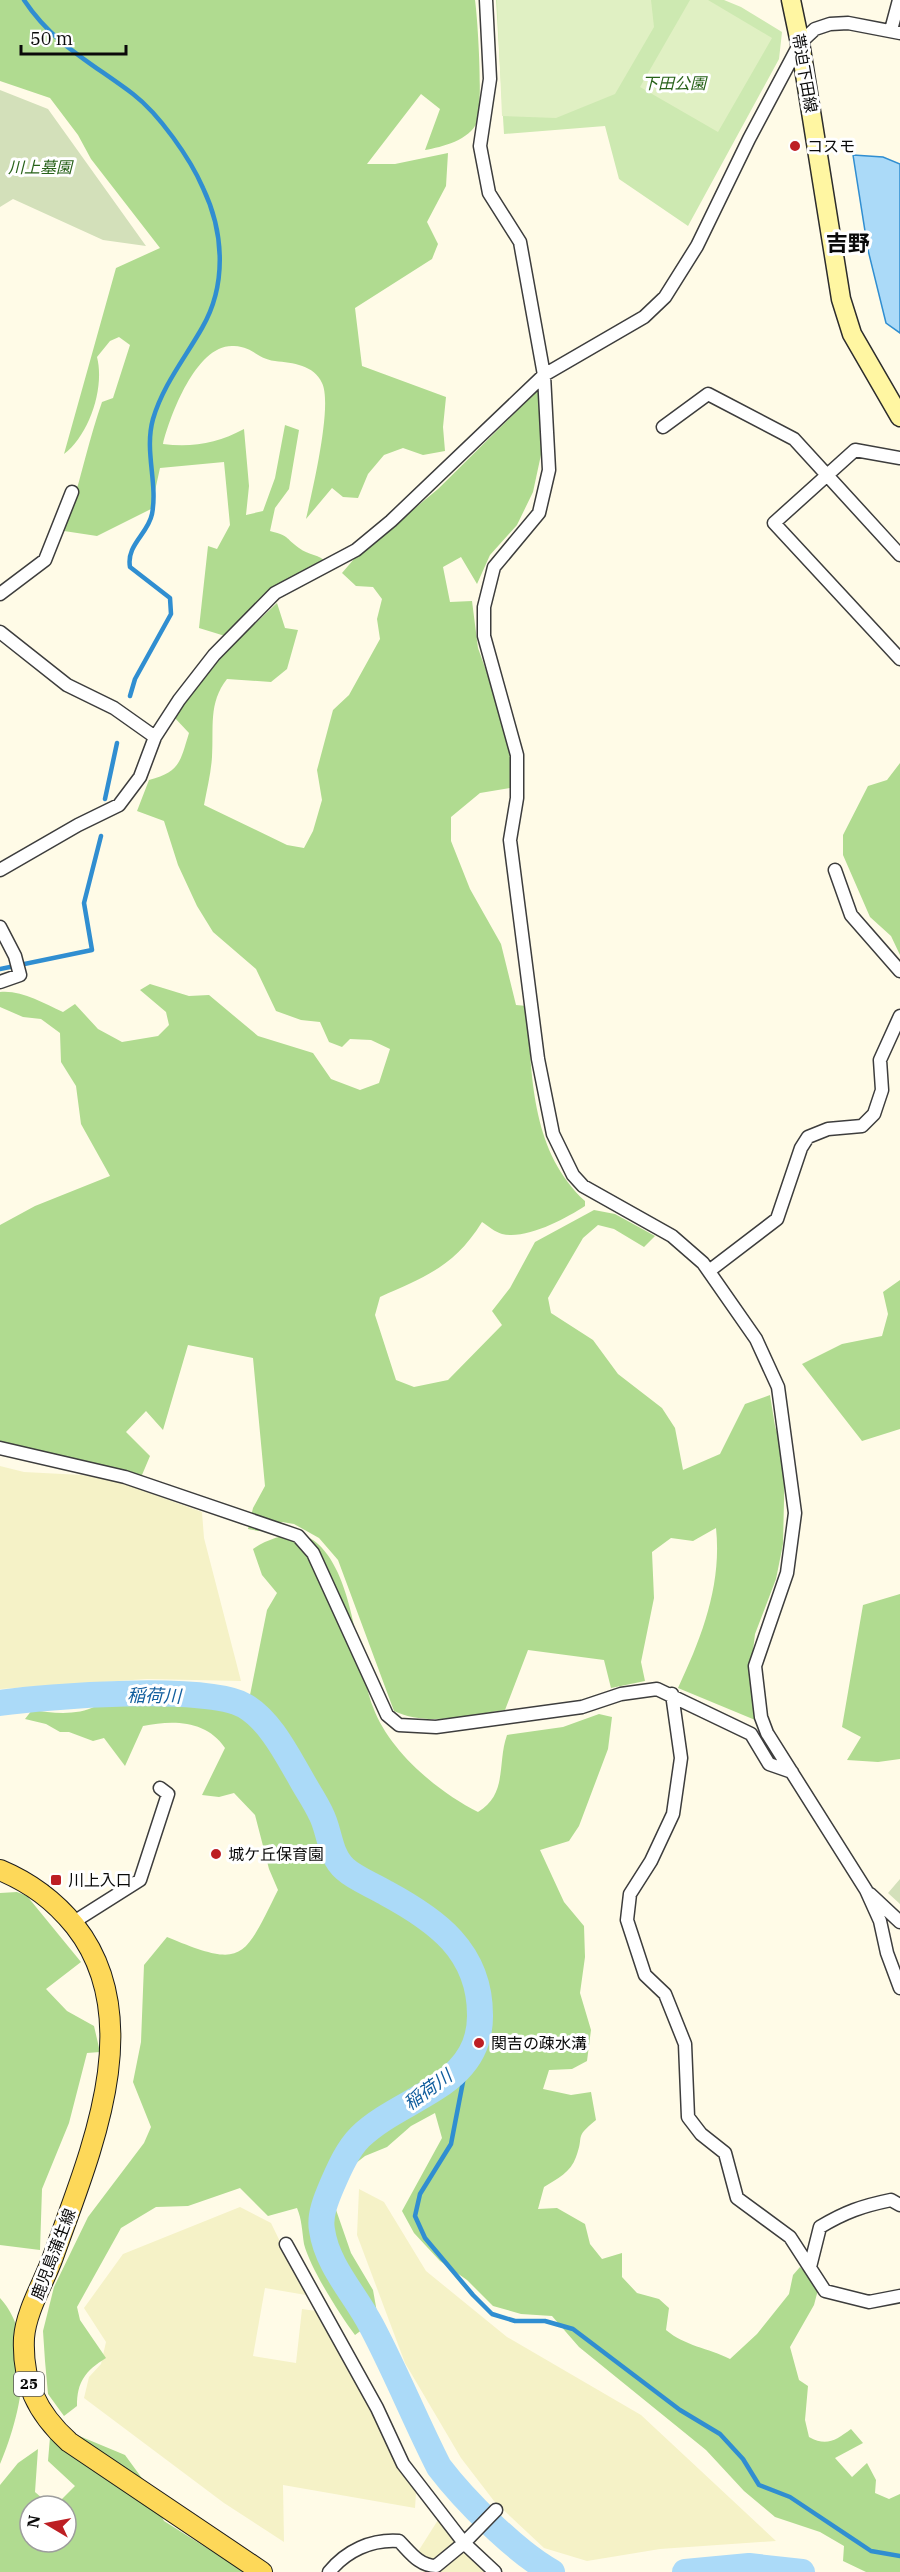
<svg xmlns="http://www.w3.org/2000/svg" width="900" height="2572" font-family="'IBM Plex Serif','Noto Sans JP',serif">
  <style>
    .farmland { fill: #f5f2c7 }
    .green { fill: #cde9b1 }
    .forest { fill: #b0db90 }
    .cemetery { fill: #d3e0ba }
    .pitch { fill: #e0f0c3 }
    .water { fill: #abdaf8; stroke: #308ed1; stroke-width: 1.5 }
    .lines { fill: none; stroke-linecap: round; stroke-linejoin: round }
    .stream { stroke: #308ed1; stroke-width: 4.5 }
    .river { stroke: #abdaf8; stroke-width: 26 }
    .minor-casing { stroke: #3d3d3d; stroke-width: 15 }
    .secondary-casing { stroke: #2c2c2c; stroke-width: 21 }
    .primary-casing { stroke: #1b1b1b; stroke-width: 22 }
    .minor { stroke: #fff; stroke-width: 12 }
    .secondary { stroke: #fff6a2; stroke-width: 18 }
    .primary { stroke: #fdd859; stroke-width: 20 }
    .poi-dot { fill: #bd1f24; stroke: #fff; stroke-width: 2 }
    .labels { text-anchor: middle; stroke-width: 6; stroke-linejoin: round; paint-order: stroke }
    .shield { fill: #fff; stroke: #545454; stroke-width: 1.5 }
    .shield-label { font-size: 15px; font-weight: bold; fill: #0a0a0a }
    .street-label { font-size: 16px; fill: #0a0a0a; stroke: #fff }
    .park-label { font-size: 16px; font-style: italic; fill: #28621a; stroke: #fff }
    .poi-label { font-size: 16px; fill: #0a0a0a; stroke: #fff; text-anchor: start }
    .water-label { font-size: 18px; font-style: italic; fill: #115e9e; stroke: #fff }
    .district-label { font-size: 22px; font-weight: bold; fill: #0a0a0a; stroke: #fff }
  </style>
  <rect width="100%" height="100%" fill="#fffbe7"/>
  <path class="farmland" d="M0,1466L24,1472L82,1475L119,1482L202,1512L204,1538L241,1681L147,1679L0,1689Z
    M359,2189L384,2202L426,2271L507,2337L641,2415L776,2541L660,2549L587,2561L544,2548L494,2501L461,2458L405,2363L357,2235Z
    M240,2207L271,2223L306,2295L265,2288L253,2356L296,2363L302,2309L316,2311L416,2493L415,2508L283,2485L284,2542L224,2503L84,2398L89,2377L101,2364L106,2342L84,2308L123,2254Z
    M438,2520L491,2572H423L419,2550Z"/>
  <path class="green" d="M496,0H724L741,7L782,32L779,59L688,226L619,179L605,126L504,134Z"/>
  <path class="forest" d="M0,0H475C478,21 483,105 477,122C470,140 442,147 425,150L440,109L421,94L367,164H395L448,153L446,186L427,222L438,244L432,259L355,308L362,366L446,397L443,427L445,451L423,455L403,448L384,455L368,474L358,498L343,497L332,488L306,519C312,492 333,405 322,383C314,365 293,363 275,361C255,358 254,347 234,346C197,343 170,415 163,444C192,448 218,443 244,429L249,486L246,515L263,511L275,478L285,425L299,430L289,489L275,508L270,531C290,536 284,537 299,548C309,556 319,553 328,564L225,636L199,628L208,546L217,549L230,525L224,462L160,468L151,509L97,536L64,531C79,488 87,445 102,402L113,398L130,345L119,337L110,341L97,357C105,388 89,435 64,454L116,268L160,248L91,159L78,135L50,98L0,81Z
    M537,391L545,397V436L533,492L517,525L490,555L477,584L461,557L443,567L450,602L472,601L478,648L499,707L512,757L510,788L480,793L451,817V841L470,889L501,944L516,1005L527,1006C532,1075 530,1150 585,1201V1206C565,1219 526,1240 502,1234C495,1232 488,1226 482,1222C454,1267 426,1276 380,1297L375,1315L396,1380L414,1387L448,1380L502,1325L492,1311L510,1288L535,1242L594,1210L615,1214L655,1236L644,1247L614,1229L598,1225L583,1238L548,1298L551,1313L593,1340L618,1374L662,1408L675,1428L683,1470L720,1454L745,1404L770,1395L775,1426L785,1458L783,1544L776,1579L755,1634L751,1668L760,1722L678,1688C702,1637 722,1585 716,1528L693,1541L671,1538L652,1552L654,1598L641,1662L645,1681L611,1688L604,1660L528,1650L505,1710C468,1715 428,1727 394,1711L338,1560L319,1538L294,1524L282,1522L258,1531L248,1529L253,1508L265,1486L253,1358L188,1345L163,1430L146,1411L126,1432L150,1456L142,1475L0,1455V1225L35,1206L110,1176L81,1124L76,1086L61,1062L60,1033L41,1019L23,1017L0,1007V992C22,990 43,1003 63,1012L75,1004L98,1029L122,1042L158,1036L169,1025L166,1012L140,990L150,984L189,996L209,995L258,1036L313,1053L331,1079L360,1090L379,1083L390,1049L371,1040L350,1039L342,1047L329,1042L320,1022L301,1020L276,1011L256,969L213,932L197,906L178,865L164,821L137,811L149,780C180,772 180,762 189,733L173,716L203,673L277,603L285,628L298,630L287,669L271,682L227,679C208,703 214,728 212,757C211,773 207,789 204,805L287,845L304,848L313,831L322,800L317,770L333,710L349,695L380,639L377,619L382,599L373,587L356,586L342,573L354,559L438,489Z
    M900,763V955L891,936L870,917L843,855V835L868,786L887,780Z
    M900,1280V1429L862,1441L802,1364L842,1344L882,1336L888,1314L883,1292Z
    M298,1532C305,1536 313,1539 318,1544C355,1578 356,1660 373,1707C389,1751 438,1792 478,1812C508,1794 497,1763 507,1735L563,1727L599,1714L612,1717L608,1749L579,1826L569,1841L540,1850L564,1902L584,1926L585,1957L580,1993L591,2030L587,2061L572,2069L549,2070L543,2089L571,2095L591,2092L596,2120C573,2139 585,2134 576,2157C571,2172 557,2179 544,2187L538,2209L557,2208L585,2224L590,2244L602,2259L622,2253V2277L637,2293L659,2299L669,2308L666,2330C685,2346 708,2348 730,2359L757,2334L789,2294L793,2275L800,2267L819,2286L814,2305L790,2347L799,2380L808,2386L805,2420L809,2437C827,2447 836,2440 851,2429L863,2443L835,2458L852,2477L867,2463L876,2480L875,2493L889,2499L900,2494V2572H866L843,2561L844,2546L820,2532L775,2517L744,2491L706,2450L579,2347L552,2316L521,2314L493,2306L467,2280L440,2261L414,2233L402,2211L442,2138L435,2113L411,2126L387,2147L365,2156L346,2171L334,2204L351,2253L373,2290L378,2318L355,2335C340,2315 310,2268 304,2244C302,2231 302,2220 297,2208L268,2216L240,2188L188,2206L156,2207L121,2228L77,2307L80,2320L106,2358C85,2371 77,2382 77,2406L64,2416L48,2394L45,2361L43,2331L54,2287L88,2217L144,2143L151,2127L133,2082L141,2042L144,1965L167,1937C244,1969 243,1960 278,1890L269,1869L255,1815L234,1793L219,1797L202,1795L225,1748C206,1720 173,1720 143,1726L125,1766L104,1738L93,1741L69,1732H60L46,1724L25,1719L32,1710C52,1713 77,1716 96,1706C107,1700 119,1690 132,1686C152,1679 230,1689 249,1700L267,1610L277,1593L262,1575L253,1549C269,1538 280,1537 298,1532Z
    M900,1594V1759L878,1762L847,1760L861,1737L842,1727L863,1605Z
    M17,1892L27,1896L81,1962L46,1989L67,2011L94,2026L100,2052L87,2053L69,2123L42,2189L40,2250L0,2245V1893Z
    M0,2298C39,2341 20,2417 0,2464Z
    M65,2430L125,2455L144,2481L164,2521L245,2572H0V2485L18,2463L38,2449L35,2492L51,2506H30V2542H66V2506H55L75,2486L48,2461L50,2437Z"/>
  <path class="cemetery" d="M0,90L48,109L146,246L103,240L13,199L0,207Z
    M900,1879V1904L888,1893Z"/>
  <path class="pitch" d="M497,0H651L654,27L615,94L556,118L502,116Z
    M690,0H708L772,38L718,132L640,87Z"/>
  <path class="water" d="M853,155L883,157L900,164V333L886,323L868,250Z"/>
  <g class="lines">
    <path class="stream" d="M24,0C53,44 92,63 133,94C159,114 190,158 203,188C224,232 227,285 202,328C185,358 163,385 153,419C144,451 158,483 152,514C148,534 126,545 130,567L170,598L171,614L135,679L130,696
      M105,799L117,743
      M0,969L92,950L84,903L101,836
      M467,2061L451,2144L420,2194L415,2216L425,2238L473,2295L492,2314L515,2321H545L573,2329L680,2410L720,2434L743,2459L759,2485L790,2497L871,2551L900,2556"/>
    <path class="river" d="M0,1703C46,1696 209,1684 245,1706C270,1721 286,1753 300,1777C307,1790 315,1801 321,1814C330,1831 329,1855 345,1869C356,1879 373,1885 386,1893C436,1920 480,1951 480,2015C481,2087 402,2096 360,2137C348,2149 340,2167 333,2183C327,2197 319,2215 322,2230C327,2266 355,2294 371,2325C396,2372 415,2420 439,2467C465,2501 515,2551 552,2572
      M685,2572L749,2566L802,2572"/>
    <defs>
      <path id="minor" d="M486,0L490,79L480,146L489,193L520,242L544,375L549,470L539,513L494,567L484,607V636L517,755V798L510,840L538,1059L553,1134L573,1175L583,1186L672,1236L703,1263L756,1339L778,1387L795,1513L787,1573L755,1666L761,1717L767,1733L866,1890L880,1921L887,1953L900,1988
        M891,30L899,0
        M663,427L708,394L794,439L900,555
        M900,458L855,450L774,523L900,659
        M0,594L45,560L72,492
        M0,632L67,685L114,708L155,737
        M0,870L78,825L119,805L140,777L155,737L179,700L214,655L275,593L356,550L391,521L544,375L644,317L665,297L697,246L749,139L800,43L815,29L830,24L848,23L900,33
        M835,870L851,915L900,971
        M0,927L15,956L20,975L0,982
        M709,1271L777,1219L801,1148L808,1137L828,1129L862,1126L874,1114L882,1090L880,1060L900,1016
        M0,1448L125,1477L298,1536L313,1553L387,1715L399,1725L436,1727L582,1707L621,1694L657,1689L751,1734L769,1764L792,1772
        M672,1694L681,1758L673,1814L651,1861L630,1894L627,1920L645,1975L665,1994L685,2044L688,2117L701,2134L725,2153L737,2198L790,2237L825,2291L869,2302L900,2296
        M870,1894L900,1922
        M72,1923L140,1880L168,1794L160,1788
        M286,2244L377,2408L403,2464L464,2543L495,2572
        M810,2267L820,2227C845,2212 862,2206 891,2200L900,2205
        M329,2572C346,2551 371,2539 399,2541C410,2552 419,2566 436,2566L464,2543L496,2510"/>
      <path id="secondary" d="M791,0L800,43L841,299L852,334L900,417"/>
      <path id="primary" d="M0,1870C31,1883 54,1900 75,1926C150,2021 88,2158 53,2257C44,2282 26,2311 24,2338C22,2382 37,2413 69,2442L262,2572"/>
    </defs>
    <use href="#minor" class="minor-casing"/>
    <use href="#secondary" class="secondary-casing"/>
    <use href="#primary" class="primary-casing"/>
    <use href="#minor" class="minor"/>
    <use href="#secondary" class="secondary"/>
    <use href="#primary" class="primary"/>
  </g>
  <g class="poi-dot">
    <circle cx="795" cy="146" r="6"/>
    <circle cx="216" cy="1854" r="6"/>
    <rect x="50" y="1874" width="12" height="12" rx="3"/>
    <circle cx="479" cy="2043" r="6"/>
  </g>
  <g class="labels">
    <rect class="shield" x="14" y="2372" width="30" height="24" rx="4.5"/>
    <g class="shield-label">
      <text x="29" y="2389">25</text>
    </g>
    <g class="street-label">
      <text transform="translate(805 73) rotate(80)" y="6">帯迫下田線</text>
      <text transform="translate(53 2254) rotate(-69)" y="6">鹿児島蒲生線</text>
    </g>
    <g class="park-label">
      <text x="674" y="89">下田公園</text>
      <text x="40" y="173">川上墓園</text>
    </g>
    <g class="poi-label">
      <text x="807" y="152">コスモ</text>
      <text x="228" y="1860">城ケ丘保育園</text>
      <text x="68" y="1886">川上入口</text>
      <text x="491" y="2049">関吉の疎水溝</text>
    </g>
    <g class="water-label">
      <text transform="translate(154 1696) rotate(1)" y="6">稲荷川</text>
      <text transform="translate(428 2090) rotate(-36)" y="6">稲荷川</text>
    </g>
    <g class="district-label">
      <text x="848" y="251">吉野</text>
    </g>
  </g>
  <g transform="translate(48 2524) rotate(280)"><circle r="28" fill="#ffffff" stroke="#9d9d9d" stroke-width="1.5"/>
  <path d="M0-4.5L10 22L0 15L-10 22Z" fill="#bd1f24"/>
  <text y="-9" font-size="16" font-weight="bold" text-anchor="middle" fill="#0a0a0a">N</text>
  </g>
  <path d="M21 45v9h105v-9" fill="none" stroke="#0a0a0a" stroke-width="3"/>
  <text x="30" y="45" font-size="18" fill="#0a0a0a" stroke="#ffffff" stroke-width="4.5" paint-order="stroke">50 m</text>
</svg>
